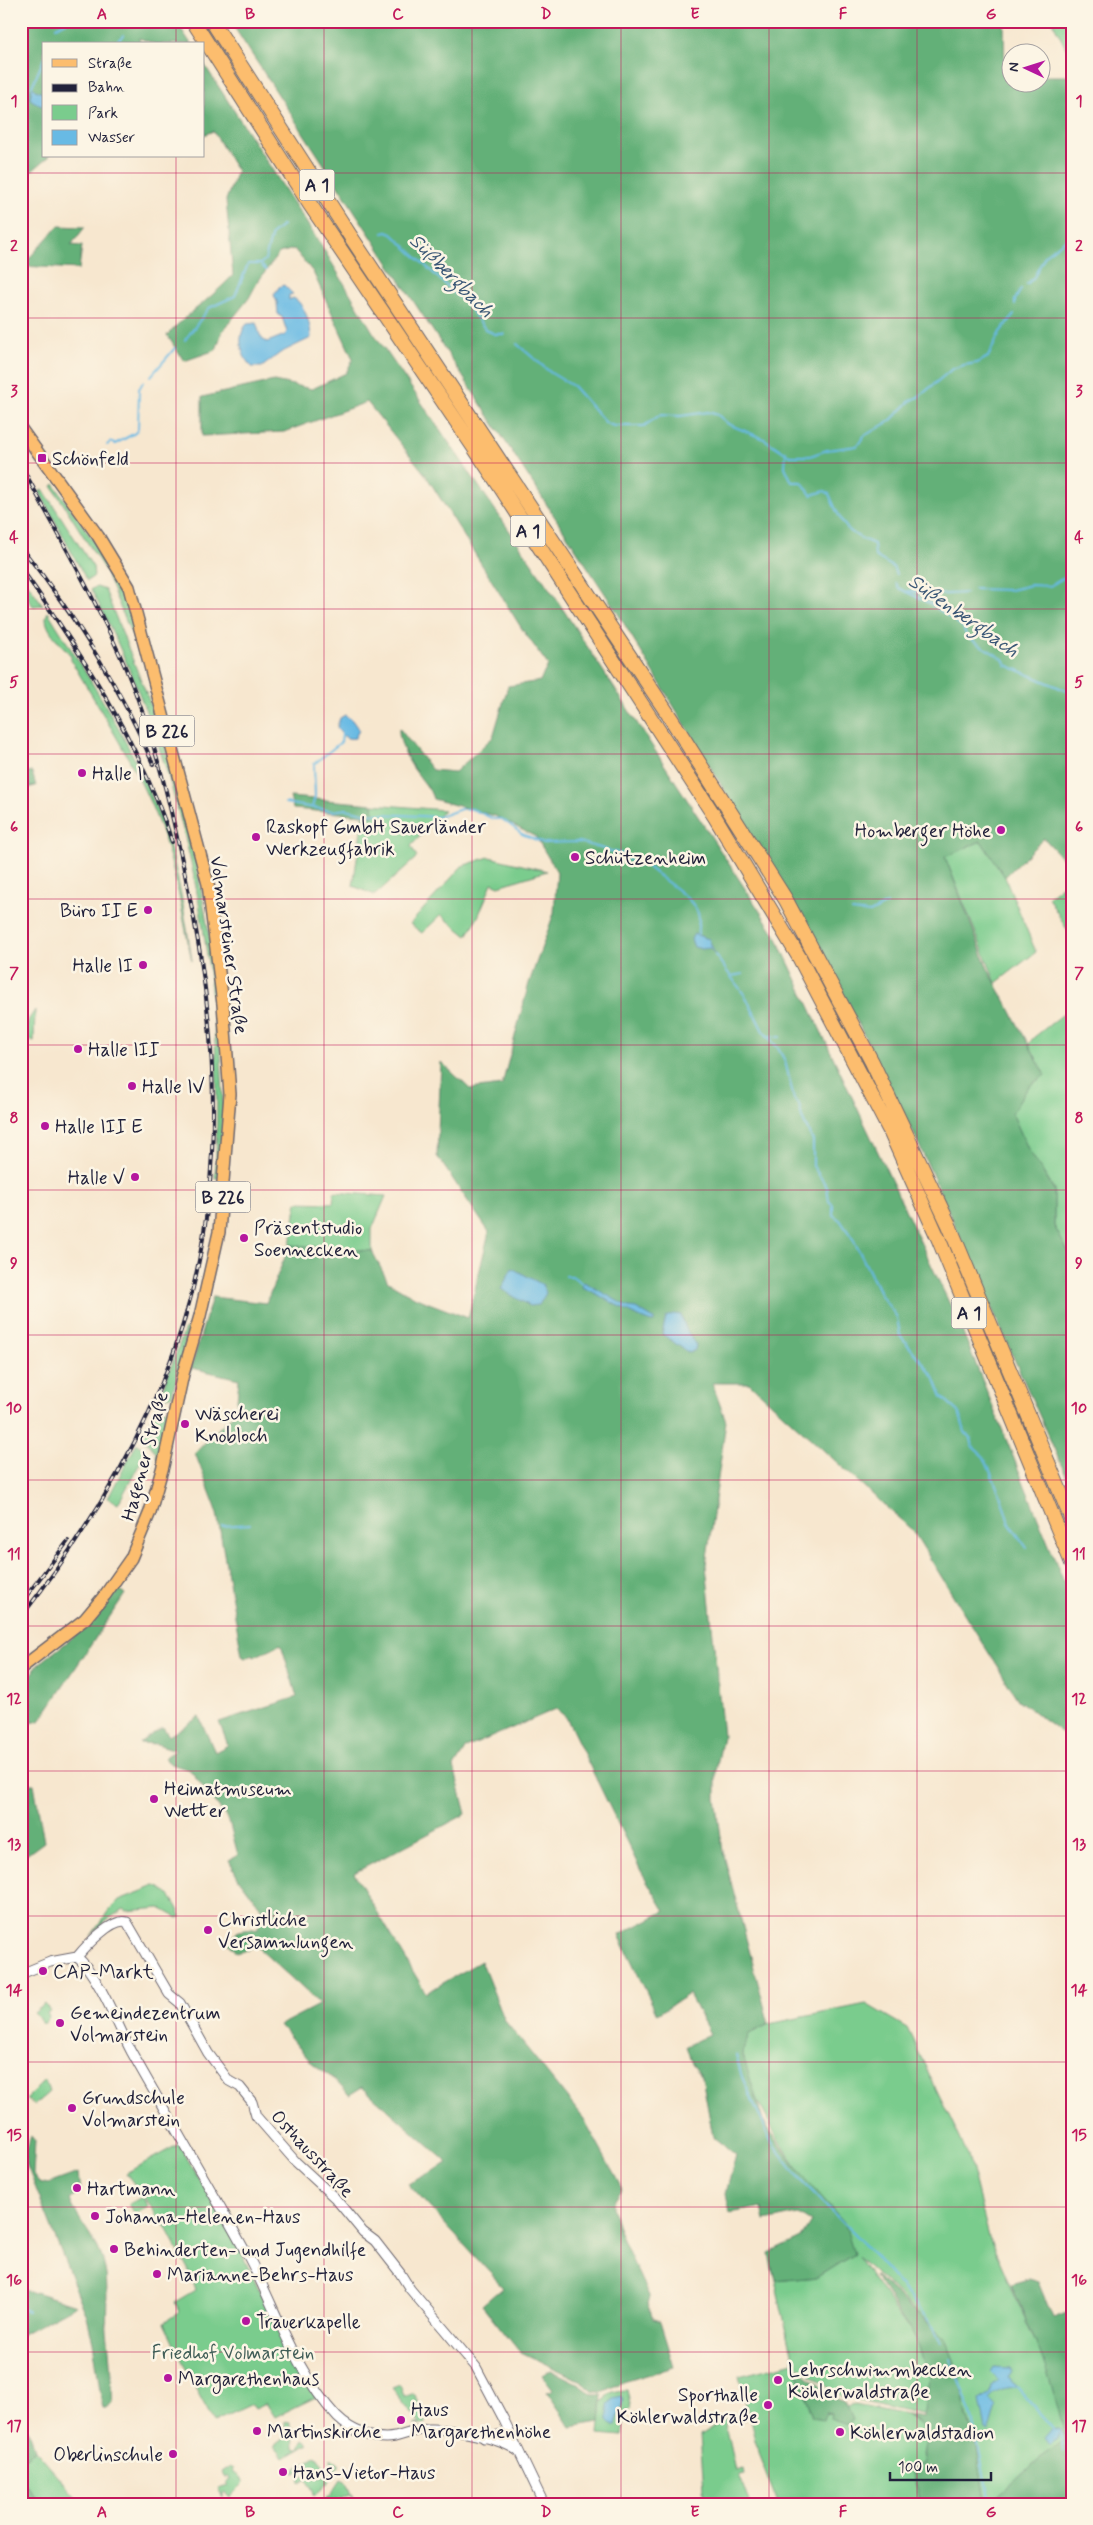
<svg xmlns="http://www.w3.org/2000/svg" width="1093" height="2525" font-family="Mynerve,sans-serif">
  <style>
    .green { fill: #7acc8d; stroke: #4e7764 }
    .forest { fill: #63b078; stroke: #42695a }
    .water { fill: #68bae4; stroke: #456e90 }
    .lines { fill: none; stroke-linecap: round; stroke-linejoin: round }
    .stream { stroke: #68bae4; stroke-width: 2 }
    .tertiary-casing { stroke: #6d676f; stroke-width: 11 }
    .primary-casing { stroke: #6d676f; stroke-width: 14 }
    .motorway-casing { stroke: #6d676f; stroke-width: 16 }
    .tertiary { stroke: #fff; stroke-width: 9 }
    .primary { stroke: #fcbd6e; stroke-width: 11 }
    .motorway { stroke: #fcbd6e; stroke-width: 14 }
    .rail-casing { stroke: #22223b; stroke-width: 4 }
    .rail { stroke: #fcf5e5; stroke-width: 2; stroke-dasharray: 5.5; stroke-linecap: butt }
    .grid { fill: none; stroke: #c2185b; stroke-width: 1; stroke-opacity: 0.55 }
    .poi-dot { fill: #b5179e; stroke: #fcf5e5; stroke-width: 2 }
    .labels { text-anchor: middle; stroke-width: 5; stroke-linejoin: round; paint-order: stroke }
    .shield { fill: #fcf5e5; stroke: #63616e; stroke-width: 1 }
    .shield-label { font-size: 18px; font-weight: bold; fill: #22223b }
    .poi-label { font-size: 19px; fill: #22223b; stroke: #fcf5e5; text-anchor: start }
    .street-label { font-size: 19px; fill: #22223b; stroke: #fcf5e5 }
    .park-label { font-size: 19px; fill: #415e58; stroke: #fcf5e5 }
    .water-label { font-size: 20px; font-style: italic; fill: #3a5776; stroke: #fcf5e5 }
    .neatline { fill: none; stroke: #c2185b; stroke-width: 2 }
    .grid-label { font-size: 16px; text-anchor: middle; font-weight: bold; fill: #c2185b }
  </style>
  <rect width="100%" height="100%" fill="#fcf5e5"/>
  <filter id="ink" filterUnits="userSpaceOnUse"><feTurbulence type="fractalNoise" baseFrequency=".02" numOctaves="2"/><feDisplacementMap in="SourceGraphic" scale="10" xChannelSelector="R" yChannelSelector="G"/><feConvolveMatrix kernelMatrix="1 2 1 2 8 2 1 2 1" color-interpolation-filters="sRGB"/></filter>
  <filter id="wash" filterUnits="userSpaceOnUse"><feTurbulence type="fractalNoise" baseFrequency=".0096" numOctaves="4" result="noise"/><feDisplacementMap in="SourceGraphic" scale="20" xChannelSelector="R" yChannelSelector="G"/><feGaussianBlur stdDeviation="1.12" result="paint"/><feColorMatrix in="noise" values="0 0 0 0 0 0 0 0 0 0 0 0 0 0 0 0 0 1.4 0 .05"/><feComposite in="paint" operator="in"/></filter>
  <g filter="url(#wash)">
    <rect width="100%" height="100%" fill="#f7e7cf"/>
    <path class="green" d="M1052,21H1072V60Z
      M54,484L112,567L129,604L138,639L134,640L104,569L52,486Z
      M43,489L93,567L94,576L87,581L39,491Z
      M21,574L43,605L33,606L21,588Z
      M97,587L105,590L160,728L197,867L210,940L221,1054L223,1099L219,1178H215C226,970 188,774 91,589Z
      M48,612C90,680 135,747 162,823C178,867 185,915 192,961C182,915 176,868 159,824C137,766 102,714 71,660V656C63,645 39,626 48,612Z
      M373,804L444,810L411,846L417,857L375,895L353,886L363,817L374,816Z
      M981,841L1005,877L1036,952L996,983L945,857Z
      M489,857L547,871L499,886L492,883L478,917L467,936L441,915L422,933L410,924L462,866Z
      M1072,878V938L1048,897Z
      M1072,1007V1259L1054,1226V1189L1028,1149L1012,1113L1028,1087L1045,1075L1029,1044L1033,1038Z
      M35,1010L34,1041L24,1040L29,1019Z
      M334,1192L386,1196L372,1229V1251L290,1245L297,1202L333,1203Z
      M185,1329L188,1330L172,1396L165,1397L162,1408L169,1411L160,1460L157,1459L156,1452L142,1437L156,1407Z
      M137,1443L146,1452L118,1504L108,1498Z
      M155,1886C166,1887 179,1908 181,1917L178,1918L160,1908L127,1911L124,1909L105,1921L91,1936L109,1910L119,1900Z
      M45,2004L50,2011L47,2013L49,2017L44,2024L34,2013Z
      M866,2004L907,2028L968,2155L989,2237L1049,2373L1061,2415L1065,2441L1038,2459L991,2502L984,2494L976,2442L967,2417L958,2370L945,2338L857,2256L916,2339L929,2377L925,2416L842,2397L795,2364L813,2417L824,2412L853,2420L847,2407L855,2405L906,2415L922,2424L927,2436L922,2455L924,2463L911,2470L920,2499L915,2502V2504H778L759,2456L739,2376L794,2362L775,2281L817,2277L854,2254L778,2139L755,2096L742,2052L749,2034L769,2024Z
      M45,2080L49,2092L34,2105L27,2098Z
      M179,2144L239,2248L299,2374L316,2397L275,2417L266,2403L255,2408L252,2404L214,2422L193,2384L164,2322L180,2312L175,2302L195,2290L189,2271L165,2226L126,2173Z
      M142,2197L148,2207L135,2214L129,2204Z
      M400,2385L404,2396L412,2393L415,2395L425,2415V2424L414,2425L420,2423L392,2388Z
      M627,2390L631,2409L626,2411L622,2436L599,2434L602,2401H604C608,2390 616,2391 627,2390Z
      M737,2416L744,2420L740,2421L739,2418L728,2421L726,2425L736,2471L743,2469L744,2474L739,2475L751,2504H705L700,2435L723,2420Z
      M285,2421L290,2422V2427L293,2428L294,2448L298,2449L304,2439L309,2443L284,2458L274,2446L285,2437Z
      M35,2450L82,2504H41L21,2479V2461Z
      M316,2456L327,2470L321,2471L315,2466L294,2473L292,2471Z
      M331,2458L339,2464V2466L328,2483L314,2496L313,2489L306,2479L300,2483L299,2476C312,2477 327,2481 335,2469L332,2466Z
      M230,2466L234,2468L233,2470L244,2483L230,2497L226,2491L223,2492V2496L218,2488L228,2485L226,2483L230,2480L228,2476L225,2478L221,2472Z
      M341,2479L347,2482L354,2497L350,2494L334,2501L335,2504H319L332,2493Z"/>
    <path class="forest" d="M21,21H176L191,44H155L139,38L140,44H44V156H50L21,180Z
      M230,21H1004L1005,83L1040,82L1041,76H1072V869L1044,838L1005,877L981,841L945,857L988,969L1045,1075L1028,1087L1012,1113L1028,1149L1054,1190V1226L1072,1259V1489L915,1136L823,954L617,612Z
      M204,64L326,253L373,332L555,597L776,936L962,1330L1072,1602V1740L1018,1700L913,1531L749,1383H712L726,1421L706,1565L723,1736L716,1771V1799L723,1852L769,2024L749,2034L742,2052L763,2121L798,2170L844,2222L854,2254L817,2277L775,2281L769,2253L801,2238L811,2222L798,2214L765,2221L762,2207L730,2213L726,2193L736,2155L713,2137L702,2077L692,2064L686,2046L710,2034L689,1994L657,2014L619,1935L665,1911L641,1871L566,1717L556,1709L466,1748L454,1767L466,1814L354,1873L426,1993L481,1961L505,2021L584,2119L622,2189C618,2194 613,2200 613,2206C613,2224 641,2279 650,2298L648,2303L653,2320L660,2322L674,2367L623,2382L604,2391H594L581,2381L519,2351L482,2305L503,2287L408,2184L448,2163L362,2087L349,2095L335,2080L311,2062L280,2025L320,2004L256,1946L236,1953L228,1942L238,1931L258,1928L262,1909L239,1879L229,1860L238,1855L229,1821L190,1770L171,1764L164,1758L176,1750L157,1744L139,1743L163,1727L169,1736L199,1717L215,1752L228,1745L219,1722L297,1697L281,1644L254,1657L253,1654L245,1658L242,1656L216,1508L195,1453L236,1411L239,1379L192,1368L189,1375L212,1297L266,1303L290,1245L372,1251L388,1282L416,1298L468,1318L489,1232L437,1156L441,1062L470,1089L502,1085L529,983L554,913L557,872L536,837L495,816L433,799C430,788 422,781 416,772C408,762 398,741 399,728L432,770L455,772L493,737L508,686L540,681L548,665L522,629L425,474L367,402L284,432L202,436V397L274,381L312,389L346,373L353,359L313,272L294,249L279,253L257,283L249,298L222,332L216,350L184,361L167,335C188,313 213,297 233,275L226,200L237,171L213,131L204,135Z
      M58,226L85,227L71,245L82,246L79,269L22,266Z
      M32,772L36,786L21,789V774Z
      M290,797L373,804L374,816L293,809Z
      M119,1589L125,1594L40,1721L21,1725V1688L35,1670L34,1668L82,1630Z
      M21,1784H34L44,1842L21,1859Z
      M31,2136L35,2141L33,2174L39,2182L48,2184L78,2173L80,2192L70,2200C78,2222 97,2239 103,2261C110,2284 105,2307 107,2330C110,2354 111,2379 113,2403L107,2408H103L102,2404L93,2342L87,2317L27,2166L25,2154Z
      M874,2275L945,2338L958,2370L967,2417L976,2442L984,2494L991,2502L1038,2459L1065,2440C1056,2385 1033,2336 1011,2284L1028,2279L1038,2282L1053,2318L1072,2311V2504H915L914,2502L920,2499L911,2470L924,2463C917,2436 944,2437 906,2415L923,2418L929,2377L916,2339Z
      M21,2288L33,2294L35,2292L76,2305L21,2335Z
      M796,2367L837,2399L845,2402L853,2420L847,2424L830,2418L831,2413L825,2412L823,2419L813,2417Z
      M551,2370L579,2384L593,2394H602L600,2422L571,2427L547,2392L553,2389L542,2375Z
      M21,2422L29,2431L35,2450L21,2461Z
      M21,2479L41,2504H21Z"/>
    <path class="water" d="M32,86L35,90L44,93V105L41,106L30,99Z
      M284,285L293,294L289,295V300L293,298C305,303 311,326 311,338L280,353L262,367H252C241,357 236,336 247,324L256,323C260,331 258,338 267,342L285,335L287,332L282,317L278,315L277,302L274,295L279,287Z
      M345,715L352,720L359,730L355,738C346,740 341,735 337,727L340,718Z
      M694,934L709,939L715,955L710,948L702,949L694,947L691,939Z
      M512,1268L543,1285L546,1293L539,1305L530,1306L501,1289Z
      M584,1282L628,1307L636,1308L654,1319V1322C646,1324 596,1292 582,1287Z
      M673,1314L681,1315L687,1331L696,1344L695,1350L689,1353L662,1334L666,1317Z
      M994,2367L1010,2368L1012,2371L1008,2377L1016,2387C1004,2388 996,2390 989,2399L996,2407L989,2432L986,2430L980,2401L991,2393L992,2385L998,2380L991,2372Z
      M621,2396L623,2400L616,2425H612L608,2421V2405L613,2398Z
      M1053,2428L1061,2430L1057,2440L1051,2445L1045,2437Z"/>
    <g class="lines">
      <path class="stream" d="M56,27L68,21
        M46,44V43
        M113,44L124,35
        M32,86L44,59
        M383,233L387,232L392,234L467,305L486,330L495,334H504
        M261,265L266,270
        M1027,284L1034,277L1046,254L1072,235
        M1015,305V300L1021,289
        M185,340L209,308L235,296L248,264H260L265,260L272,234L283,225
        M517,344L551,373L573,386L606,423L614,426H644L660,415L680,416L708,412L718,415L728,424L764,439L790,456H810L827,450L857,446L864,436L890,421L910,401L920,396L952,369L964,365L977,363L988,357L1000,332L1014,315
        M151,376L175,348
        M107,445L111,442L115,444L135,433L138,429L139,389L143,382
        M786,452L785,467L792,482H802L811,495L825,491L829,494C842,523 843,532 874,544L875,556L893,567L896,574
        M896,583L899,588L931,604L963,627L967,637L1003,659L1006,665L1072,693
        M974,589L1010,590L1031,585L1050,586L1072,573
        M908,591L931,595L966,593
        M1069,692L1072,699
        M285,803L333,811L346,809L364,813L439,817L461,809H472L494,819H502L522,834L544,843L579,842L625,855L632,864L638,866L645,864C657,878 698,898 699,918C699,923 697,928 698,934
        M312,808L315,796L314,764L341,742L342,734
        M852,911L870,913L887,904
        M715,955L746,997L763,1031L778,1048L785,1061L794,1099L799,1104L802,1118L813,1141V1166L827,1187L829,1201L833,1205V1215L840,1220L853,1239L882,1297L897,1317L900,1335L934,1377L942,1397L959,1412L965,1432L971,1439L973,1447L984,1457L1000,1494L1009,1523L1027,1548
        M731,976L743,974
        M768,1036L780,1037
        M566,1276H572L583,1284
        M222,1526L250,1524
        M736,2055L742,2077L771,2141L798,2177L862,2242L916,2304L934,2328L941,2343
        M21,2309L28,2311
        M951,2359L970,2410L989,2496L988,2504
        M1016,2387L1053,2428
        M1061,2433L1063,2453
        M1069,2461L1072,2466"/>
    </g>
  </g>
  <g filter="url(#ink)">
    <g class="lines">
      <defs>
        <path id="tertiary" d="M77,1957C86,1946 113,1917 127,1922L169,1994L180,2003L208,2053L229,2081L240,2087L252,2102L256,2116L296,2162L335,2198L363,2232L375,2241L400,2273L410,2289L476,2367L503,2418L544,2504
          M77,1957C98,1974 118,2026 131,2051C170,2121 211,2188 249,2258C277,2311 295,2372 337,2417C351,2431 375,2441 395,2437C406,2434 416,2430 428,2429C450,2428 502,2438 519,2452
          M21,1974L50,1962L77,1957
          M484,2438L502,2434L513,2437"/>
        <path id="primary" d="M21,429L98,536L129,587L208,884L223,1004L230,1094L219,1232L200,1316L183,1374L163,1466L150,1512L131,1558L105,1595L85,1619L21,1668"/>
        <path id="motorway" d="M193,21L309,203L490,471L715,817L799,957L890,1131L939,1240L1072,1563
          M212,21L351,237L670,717L786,900L872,1062L949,1225L1072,1520"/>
      </defs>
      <use href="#tertiary" class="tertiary-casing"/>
      <use href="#primary" class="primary-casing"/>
      <use href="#motorway" class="motorway-casing"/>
      <use href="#tertiary" class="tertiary"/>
      <use href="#primary" class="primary"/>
      <use href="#motorway" class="motorway"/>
      <defs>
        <path id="rail" d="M21,465C57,533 96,599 126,669C155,738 172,811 187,884C216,1018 225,1162 191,1296C161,1413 95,1522 21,1617
          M21,547C74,615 120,685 153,764
          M21,568C81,653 140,742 172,842
          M21,1603L68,1541"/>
      </defs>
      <use href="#rail" class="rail-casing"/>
      <use href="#rail" class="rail"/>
    </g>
  </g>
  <path class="grid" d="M176,21V44M324,21V2504M472,21V2504M621,21V2504M769,21V2504M917,21V2504M176,156V2504M21,173H1072M21,318H1072M21,463H1072M21,609H1072M21,754H1072M21,899H1072M21,1045H1072M21,1190H1072M21,1335H1072M21,1480H1072M21,1626H1072M21,1771H1072M21,1916H1072M21,2062H1072M21,2207H1072M21,2352H1072"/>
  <g class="poi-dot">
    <rect x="37" y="453" width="10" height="10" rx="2.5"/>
    <circle cx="82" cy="773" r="5"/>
    <circle cx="1001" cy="830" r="5"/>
    <circle cx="256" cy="837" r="5"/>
    <circle cx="575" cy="857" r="5"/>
    <circle cx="148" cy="910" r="5"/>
    <circle cx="143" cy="965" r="5"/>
    <circle cx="78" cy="1049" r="5"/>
    <circle cx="132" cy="1086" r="5"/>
    <circle cx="45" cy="1126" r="5"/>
    <circle cx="135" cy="1177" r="5"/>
    <circle cx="244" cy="1238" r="5"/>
    <circle cx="185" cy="1424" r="5"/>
    <circle cx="154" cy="1799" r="5"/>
    <circle cx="208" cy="1930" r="5"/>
    <circle cx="43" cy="1971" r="5"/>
    <circle cx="60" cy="2023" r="5"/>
    <circle cx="72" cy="2108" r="5"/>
    <circle cx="77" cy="2188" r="5"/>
    <circle cx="95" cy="2216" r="5"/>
    <circle cx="114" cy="2249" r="5"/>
    <circle cx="157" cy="2274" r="5"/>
    <circle cx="246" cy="2321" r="5"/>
    <circle cx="168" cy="2378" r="5"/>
    <circle cx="778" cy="2380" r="5"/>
    <circle cx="768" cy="2405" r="5"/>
    <circle cx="401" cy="2420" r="5"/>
    <circle cx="257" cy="2431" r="5"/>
    <circle cx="840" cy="2432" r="5"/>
    <circle cx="173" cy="2454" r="5"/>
    <circle cx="283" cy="2472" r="5"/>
  </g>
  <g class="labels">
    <g class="shield">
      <rect x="299.5" y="169.5" width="35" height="31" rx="4"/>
      <rect x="510.5" y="515.5" width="35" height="31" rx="4"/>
      <rect x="139.5" y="715.5" width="55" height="31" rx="4"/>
      <rect x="195.5" y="1181.5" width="55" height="31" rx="4"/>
      <rect x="951.5" y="1297.5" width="35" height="31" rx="4"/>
    </g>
    <g class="shield-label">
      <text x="317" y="191">A 1</text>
      <text x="528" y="537">A 1</text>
      <text x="167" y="737">B 226</text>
      <text x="223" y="1203">B 226</text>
      <text x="969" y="1319">A 1</text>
    </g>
    <g class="poi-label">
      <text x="52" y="465">Schönfeld</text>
      <text x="92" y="780">Halle I</text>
      <text x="266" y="833">Raskopf GmbH Sauerländer<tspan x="266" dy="22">Werkzeugfabrik</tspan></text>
      <text x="991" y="837" text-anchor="end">Homberger Höhe</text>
      <text x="585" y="864">Schützenheim</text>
      <text x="138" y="917" text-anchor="end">Büro II E</text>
      <text x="133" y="972" text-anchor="end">Halle II</text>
      <text x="88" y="1056">Halle III</text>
      <text x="142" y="1093">Halle IV</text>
      <text x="55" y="1133">Halle III E</text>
      <text x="125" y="1184" text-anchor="end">Halle V</text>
      <text x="254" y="1234">Präsentstudio<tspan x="254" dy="22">Soennecken</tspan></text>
      <text x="195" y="1420">Wäscherei<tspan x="195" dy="22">Knobloch</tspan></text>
      <text x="164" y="1795">Heimatmuseum<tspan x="164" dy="22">Wetter</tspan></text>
      <text x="218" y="1926">Christliche<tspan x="218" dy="22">Versammlungen</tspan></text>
      <text x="53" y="1978">CAP-Markt</text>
      <text x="70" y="2019">Gemeindezentrum<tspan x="70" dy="22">Volmarstein</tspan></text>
      <text x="82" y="2104">Grundschule<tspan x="82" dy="22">Volmarstein</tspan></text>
      <text x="87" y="2195">Hartmann</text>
      <text x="105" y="2223">Johanna-Helenen-Haus</text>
      <text x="124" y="2256">Behinderten- und Jugendhilfe</text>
      <text x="167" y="2281">Marianne-Behrs-Haus</text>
      <text x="256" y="2328">Trauerkapelle</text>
      <text x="788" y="2376">Lehrschwimmbecken<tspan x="788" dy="22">Köhlerwaldstraße</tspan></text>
      <text x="178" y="2385">Margarethenhaus</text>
      <text x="758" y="2401" text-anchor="end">Sporthalle<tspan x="758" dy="22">Köhlerwaldstraße</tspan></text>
      <text x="411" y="2416">Haus<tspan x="411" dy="22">Margarethenhöhe</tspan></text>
      <text x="267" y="2438">Martinskirche</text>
      <text x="850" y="2439">Köhlerwaldstadion</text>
      <text x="163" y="2461" text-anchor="end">Oberlinschule</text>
      <text x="293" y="2479">Hans-Vietor-Haus</text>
    </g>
    <g class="street-label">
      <text transform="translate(230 945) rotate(82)" y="7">Volmarsteiner Straße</text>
      <text transform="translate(144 1456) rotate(-75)" y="7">Hagener Straße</text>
      <text transform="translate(313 2153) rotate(47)" y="7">Osthausstraße</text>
    </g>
    <g class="park-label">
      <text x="233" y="2359">Friedhof Volmarstein</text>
    </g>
    <g class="water-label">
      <text transform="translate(452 275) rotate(45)" y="7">Süßbergbach</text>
      <text transform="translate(964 615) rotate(35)" y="7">Süßenbergbach</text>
    </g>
  </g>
  <rect width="1093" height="2525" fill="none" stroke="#fcf5e5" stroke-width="55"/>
  <rect x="42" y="42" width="162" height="115" fill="#fcf5e5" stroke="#a5a1a1"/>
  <rect x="52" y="59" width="25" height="8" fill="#fcbd6e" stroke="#a5a1a1"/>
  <text x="88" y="68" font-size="15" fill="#22223b">Straße</text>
  <rect x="52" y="84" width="25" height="8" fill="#22223b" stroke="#a5a1a1"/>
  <text x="88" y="92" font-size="15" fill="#22223b">Bahn</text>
  <rect x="52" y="105" width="25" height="15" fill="#7acc8d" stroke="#a5a1a1"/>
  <text x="88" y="118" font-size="15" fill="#22223b">Park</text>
  <rect x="52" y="130" width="25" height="15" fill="#68bae4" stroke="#a5a1a1"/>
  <text x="88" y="142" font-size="15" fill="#22223b">Wasser</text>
  <g transform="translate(1026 68) rotate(274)"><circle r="24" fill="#fcf5e5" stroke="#a5a1a1"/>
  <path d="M0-4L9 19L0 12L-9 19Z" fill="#b5179e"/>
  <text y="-8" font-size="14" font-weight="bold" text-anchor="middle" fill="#22223b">N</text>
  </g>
  <path d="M890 2472v8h101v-8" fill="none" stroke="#22223b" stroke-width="2.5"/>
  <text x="898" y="2472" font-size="15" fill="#22223b" stroke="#fcf5e5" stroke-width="4" paint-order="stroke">100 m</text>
  <rect x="28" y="28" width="1038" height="2470" class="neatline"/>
  <g class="grid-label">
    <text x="102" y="19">A</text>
    <text x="250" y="19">B</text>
    <text x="398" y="19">C</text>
    <text x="546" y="19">D</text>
    <text x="695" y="19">E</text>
    <text x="843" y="19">F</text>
    <text x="991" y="19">G</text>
    <text x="14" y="106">1</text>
    <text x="1079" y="106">1</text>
    <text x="14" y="251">2</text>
    <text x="1079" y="251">2</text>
    <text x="14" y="396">3</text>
    <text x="1079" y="396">3</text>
    <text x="14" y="542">4</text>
    <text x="1079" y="542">4</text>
    <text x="14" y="687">5</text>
    <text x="1079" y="687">5</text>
    <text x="14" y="832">6</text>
    <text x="1079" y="832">6</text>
    <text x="14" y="978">7</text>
    <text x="1079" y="978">7</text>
    <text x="14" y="1123">8</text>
    <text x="1079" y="1123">8</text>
    <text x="14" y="1268">9</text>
    <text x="1079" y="1268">9</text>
    <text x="14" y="1413">10</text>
    <text x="1079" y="1413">10</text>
    <text x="14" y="1559">11</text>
    <text x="1079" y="1559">11</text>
    <text x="14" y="1704">12</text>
    <text x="1079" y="1704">12</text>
    <text x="14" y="1849">13</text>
    <text x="1079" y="1849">13</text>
    <text x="14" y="1995">14</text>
    <text x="1079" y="1995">14</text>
    <text x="14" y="2140">15</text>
    <text x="1079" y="2140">15</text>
    <text x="14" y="2285">16</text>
    <text x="1079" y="2285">16</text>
    <text x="14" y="2431">17</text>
    <text x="1079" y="2431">17</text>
    <text x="102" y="2517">A</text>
    <text x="250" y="2517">B</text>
    <text x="398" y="2517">C</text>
    <text x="546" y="2517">D</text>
    <text x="695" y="2517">E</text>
    <text x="843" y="2517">F</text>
    <text x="991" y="2517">G</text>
  </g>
</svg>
